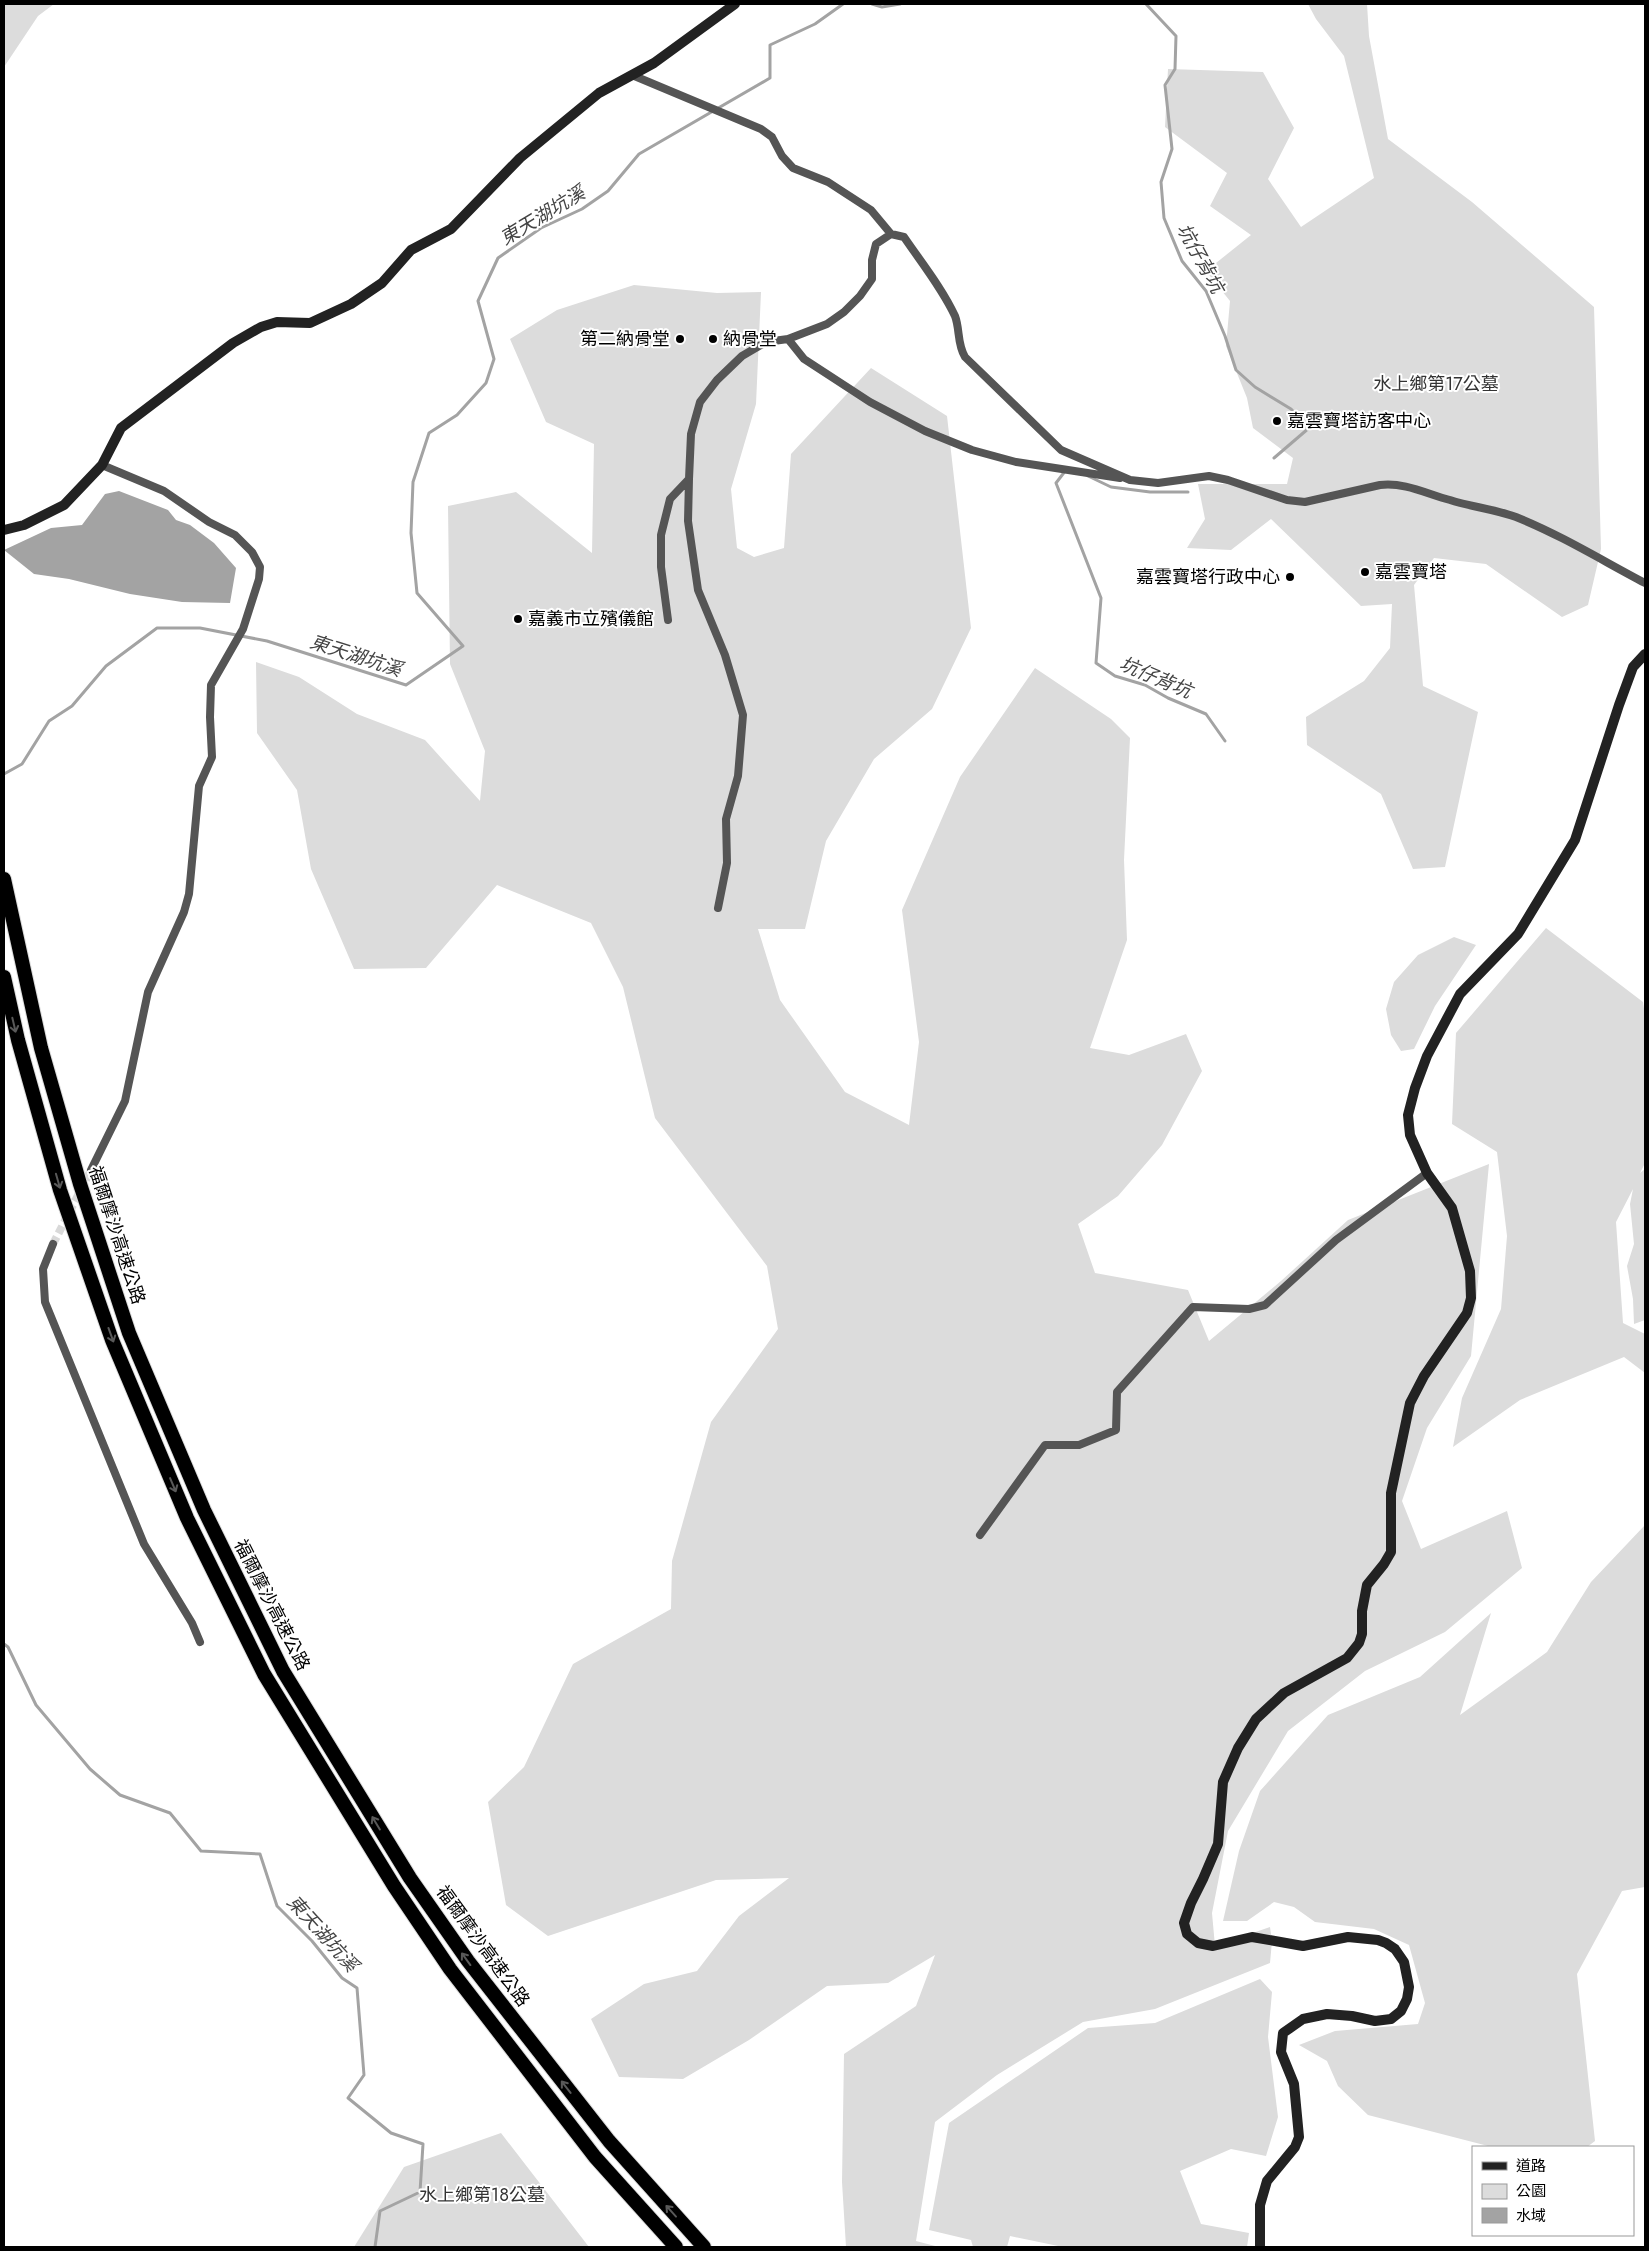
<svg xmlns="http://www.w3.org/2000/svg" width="1649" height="2251" font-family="Jost,'Noto Sans TC',sans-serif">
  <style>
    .green { fill: #dcdcdc }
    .water { fill: #a3a3a3 }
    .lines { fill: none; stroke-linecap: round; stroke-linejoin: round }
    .stream { stroke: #a3a3a3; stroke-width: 3 }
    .street-tunnel { stroke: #d9d9d9; stroke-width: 8; stroke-dasharray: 8 4; stroke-linecap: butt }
    .highway-casing { stroke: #dbdbdb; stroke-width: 16 }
    .street { stroke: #555; stroke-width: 8 }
    .secondary { stroke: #222; stroke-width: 10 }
    .highway { stroke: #000; stroke-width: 14 }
    .oneway { stroke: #595959 }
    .poi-dot { fill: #000; stroke: #fff; stroke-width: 2 }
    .labels { text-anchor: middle; stroke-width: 4; stroke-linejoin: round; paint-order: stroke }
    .poi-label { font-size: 18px; fill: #000; stroke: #fff; text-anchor: start }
    .park-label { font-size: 18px; fill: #333; stroke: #fff }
    .street-label { font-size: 18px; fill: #000; stroke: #fff }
    .water-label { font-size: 19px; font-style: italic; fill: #444; stroke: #fff }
  </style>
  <rect width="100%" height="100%" fill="#fff"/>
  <path class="green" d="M4,4H54L38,16L4,67Z
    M1308,4H1367L1369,36L1388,139L1472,202L1594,307L1601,549L1588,605L1562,617L1486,564L1434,558L1414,585L1423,686L1478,712L1445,867L1413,869L1381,794L1307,745L1306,717L1364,681L1390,648L1392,604L1361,606L1271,519L1231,550L1187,548L1205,519L1198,484H1287L1293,458L1253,428L1247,398L1226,346L1230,301L1206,271L1251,235L1210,206L1227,173L1165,127L1168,69L1263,72L1294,128L1268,179L1301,227L1374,178L1344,56L1316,19Z
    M634,285L717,293L761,292L756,404L731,489L737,548L754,557L784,548L791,454L871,368L947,416L971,628L932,709L874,759L826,841L805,929H758L780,1000L845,1092L909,1125L919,1042L902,910L960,777L1035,668L1111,719L1130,738L1124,860L1127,940L1090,1048L1129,1055L1186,1034L1202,1071L1162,1145L1118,1196L1078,1224L1095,1273L1188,1290L1209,1341L1281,1281L1348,1220L1489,1164L1471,1356L1427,1428L1402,1501L1421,1549L1507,1511L1522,1568L1445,1632L1365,1671L1288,1731L1228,1831L1212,1913L1215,1946L1270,1927L1272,1941L1270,1963L1155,2009L1083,2022L997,2075L935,2122L916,2241L939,2247H846L842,2182L844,2054L916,2006L935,1955L888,1983L827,1986L749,2040L683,2079L619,2077L591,2019L644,1984L697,1971L739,1916L789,1878L716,1880L548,1936L506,1905L488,1802L524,1767L573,1664L671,1609L672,1561L711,1422L778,1329L767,1266L655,1118L623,987L591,923L497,885L426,968L354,969L311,869L297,790L257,733L256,662L299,677L357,714L425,740L480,801L485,751L450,664L448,506L516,492L592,553L594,444L546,422L510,339L557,310Z
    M1546,928L1643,1002L1645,1015V1163L1640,1173L1645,1169V1320L1634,1324L1633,1299L1627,1266L1634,1244L1630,1204L1633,1189L1616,1222L1623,1323L1645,1334V1373L1624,1357L1520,1400L1453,1447L1462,1398L1501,1309L1507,1236L1497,1152L1452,1124L1456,1033Z
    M1454,937L1476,945L1435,1006L1414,1049L1401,1051L1391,1035L1386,1009L1394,982L1418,955Z
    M1645,1525V1887L1622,1891L1577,1974L1595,2141L1587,2147H1492L1368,2115L1338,2086L1327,2061L1299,2045L1335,2031L1418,2024L1425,2003L1409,1945L1374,1929L1315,1922L1294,1907L1274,1902L1247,1921H1223L1239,1851L1260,1791L1328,1715L1420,1677L1491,1613L1460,1715L1547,1652L1591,1582Z
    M1260,1979L1272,1992L1268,2037L1278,2117L1266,2156L1231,2149L1180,2171L1201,2224L1249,2233L1247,2247H1063L1010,2236L1007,2247H973L971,2240L929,2230L949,2123L1088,2028L1155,2023Z
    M501,2133L589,2247H354L404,2167Z"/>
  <path class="water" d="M119,491L168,510L176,520L190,525L214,543L236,568L230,603L182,602L130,594L69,579L34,574L4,550L51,528L82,525L105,494Z"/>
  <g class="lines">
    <path class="stream" d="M872,4L882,7L900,4
      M1146,4L1176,36L1175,69L1165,85L1172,149L1161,182L1164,218L1182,261L1206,291L1225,336L1236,370L1255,387L1291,409L1309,428L1274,458
      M1066,470L1056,483L1101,598L1096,663L1115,676L1145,685L1168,698L1206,714L1225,741
      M1088,476L1111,487L1150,492H1188
      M4,774L22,764L49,721L72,706L106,666L157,628H200L267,641L406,685L463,646L417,593L411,533L413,482L429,433L457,415L486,383L494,359L478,301L498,258L541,228L582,209L608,191L639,154L770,78V45L815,24L843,4
      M4,1644L8,1647L36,1705L90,1769L120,1795L170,1813L201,1851L260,1854L277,1906L312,1941L342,1978L357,1988L364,2075L348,2098L391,2133L423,2144L420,2192L380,2211L375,2247"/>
    <path class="street-tunnel" d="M53,1244L91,1170"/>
    <defs>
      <path id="highway" d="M4,879L41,1048L80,1184L129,1333L204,1510L283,1671L410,1878L468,1961L609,2141L704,2247
        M4,977L18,1040L60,1190L112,1340L187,1518L264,1674L394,1886L450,1969L595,2157L676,2247"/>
    </defs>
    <use href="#highway" class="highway-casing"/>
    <path class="street" d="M632,75L761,129L772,137L782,156L793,168L828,182L871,210L891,234
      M788,339L804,359L870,402L925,431L972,450L1016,462L1120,478
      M689,479L688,521L698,590L725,655L743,715L738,776L726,819L727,863L718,908
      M668,620L661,567V535L670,499L689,479L691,434L700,402L717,380L742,356L766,342L788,339L827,324L844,312L860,296L872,279V260L876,244L891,234L904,237C921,262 942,288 955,316C960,329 957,344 965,357L1061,450L1130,480L1158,483L1209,476L1228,480L1287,500L1305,502L1380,485C1405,482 1427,494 1450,500C1472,507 1494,509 1516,517C1561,535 1603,561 1645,583
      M91,1170L125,1101L148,992L184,912L189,894L199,786L212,757L210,717L211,685L243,629L259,579L260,567L252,552L235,535L209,522L164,491L102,465
      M53,1244L43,1269L45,1302L144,1544L192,1623L200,1642
      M980,1535L1045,1445H1079L1116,1430L1117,1392L1193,1307L1249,1309L1265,1305L1336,1240L1427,1173"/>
    <path class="secondary" d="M4,530L24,525L64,505L102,465L121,428L233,343L261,327L277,322L310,323L351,304L382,283L411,250L451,229L520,158L599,93L654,63L735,4
      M1260,2247V2205L1267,2181L1295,2147L1299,2137L1294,2084L1281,2052L1283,2033L1303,2019L1327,2014L1352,2016L1375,2021L1391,2019L1401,2011L1407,1999L1409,1987L1404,1962L1395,1949L1386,1943L1378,1940L1348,1937L1303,1946L1252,1937L1213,1946L1198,1943L1187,1934L1184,1923L1191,1903L1203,1879L1218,1844L1223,1782L1238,1748L1256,1719L1284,1693L1347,1658L1359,1643L1362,1634V1611L1367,1585L1384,1564L1391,1552V1493L1410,1403L1424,1376L1467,1313L1471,1298L1470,1271L1452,1208L1427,1173L1410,1135L1408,1115L1415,1088L1427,1056L1460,994L1518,934L1575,840L1619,705L1633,667L1645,654"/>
    <use href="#highway" class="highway"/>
  </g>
  <defs><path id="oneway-shaft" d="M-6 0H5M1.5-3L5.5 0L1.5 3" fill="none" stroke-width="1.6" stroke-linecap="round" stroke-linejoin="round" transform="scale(1.25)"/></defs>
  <g class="oneway">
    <use href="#oneway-shaft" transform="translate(14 1025) rotate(77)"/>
    <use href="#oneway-shaft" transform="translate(58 1181) rotate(74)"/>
    <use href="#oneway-shaft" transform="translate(111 1335) rotate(70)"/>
    <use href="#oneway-shaft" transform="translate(173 1485) rotate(67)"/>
    <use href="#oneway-shaft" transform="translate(376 1823) rotate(-121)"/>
    <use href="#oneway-shaft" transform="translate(466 1959) rotate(-126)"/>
    <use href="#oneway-shaft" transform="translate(566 2087) rotate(-128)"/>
    <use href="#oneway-shaft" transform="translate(671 2211) rotate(-132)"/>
  </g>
  <g class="poi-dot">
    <circle cx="680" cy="339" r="5"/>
    <circle cx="713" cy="339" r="5"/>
    <circle cx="1277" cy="421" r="5"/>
    <circle cx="1365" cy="572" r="5"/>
    <circle cx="1290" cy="577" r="5"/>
    <circle cx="518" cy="619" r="5"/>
  </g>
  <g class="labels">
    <g class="poi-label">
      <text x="670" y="345" text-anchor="end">第二納骨堂</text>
      <text x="723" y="345">納骨堂</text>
      <text x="1287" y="427">嘉雲寶塔訪客中心</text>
      <text x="1375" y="578">嘉雲寶塔</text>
      <text x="1280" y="583" text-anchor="end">嘉雲寶塔行政中心</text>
      <text x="528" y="625">嘉義市立殯儀館</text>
    </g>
    <g class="park-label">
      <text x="1436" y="390">水上鄉第17公墓</text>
      <text x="482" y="2201">水上鄉第18公墓</text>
    </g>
    <g class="street-label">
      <text transform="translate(117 1235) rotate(72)" y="6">福爾摩沙高速公路</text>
      <text transform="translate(272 1605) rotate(63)" y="6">福爾摩沙高速公路</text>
      <text transform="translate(483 1946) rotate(54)" y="6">福爾摩沙高速公路</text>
    </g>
    <g class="water-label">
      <text transform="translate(542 215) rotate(-31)" y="7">東天湖坑溪</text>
      <text transform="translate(1201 258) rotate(61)" y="7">坑仔背坑</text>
      <text transform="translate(356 655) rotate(18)" y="7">東天湖坑溪</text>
      <text transform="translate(1156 677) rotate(23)" y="7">坑仔背坑</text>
      <text transform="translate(323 1933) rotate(48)" y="7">東天湖坑溪</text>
    </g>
  </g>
  <rect width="1649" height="2251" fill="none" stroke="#000000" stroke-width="10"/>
  <rect x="1472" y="2146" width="162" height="90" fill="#ffffff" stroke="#999999"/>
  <rect x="1482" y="2162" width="25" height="8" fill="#222222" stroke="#999999"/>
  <text x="1516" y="2171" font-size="15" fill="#000000">道路</text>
  <rect x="1482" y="2184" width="25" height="15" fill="#dcdcdc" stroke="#999999"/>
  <text x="1516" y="2196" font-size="15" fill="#000000">公園</text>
  <rect x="1482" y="2208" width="25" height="15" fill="#a3a3a3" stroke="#999999"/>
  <text x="1516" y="2221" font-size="15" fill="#000000">水域</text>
</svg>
